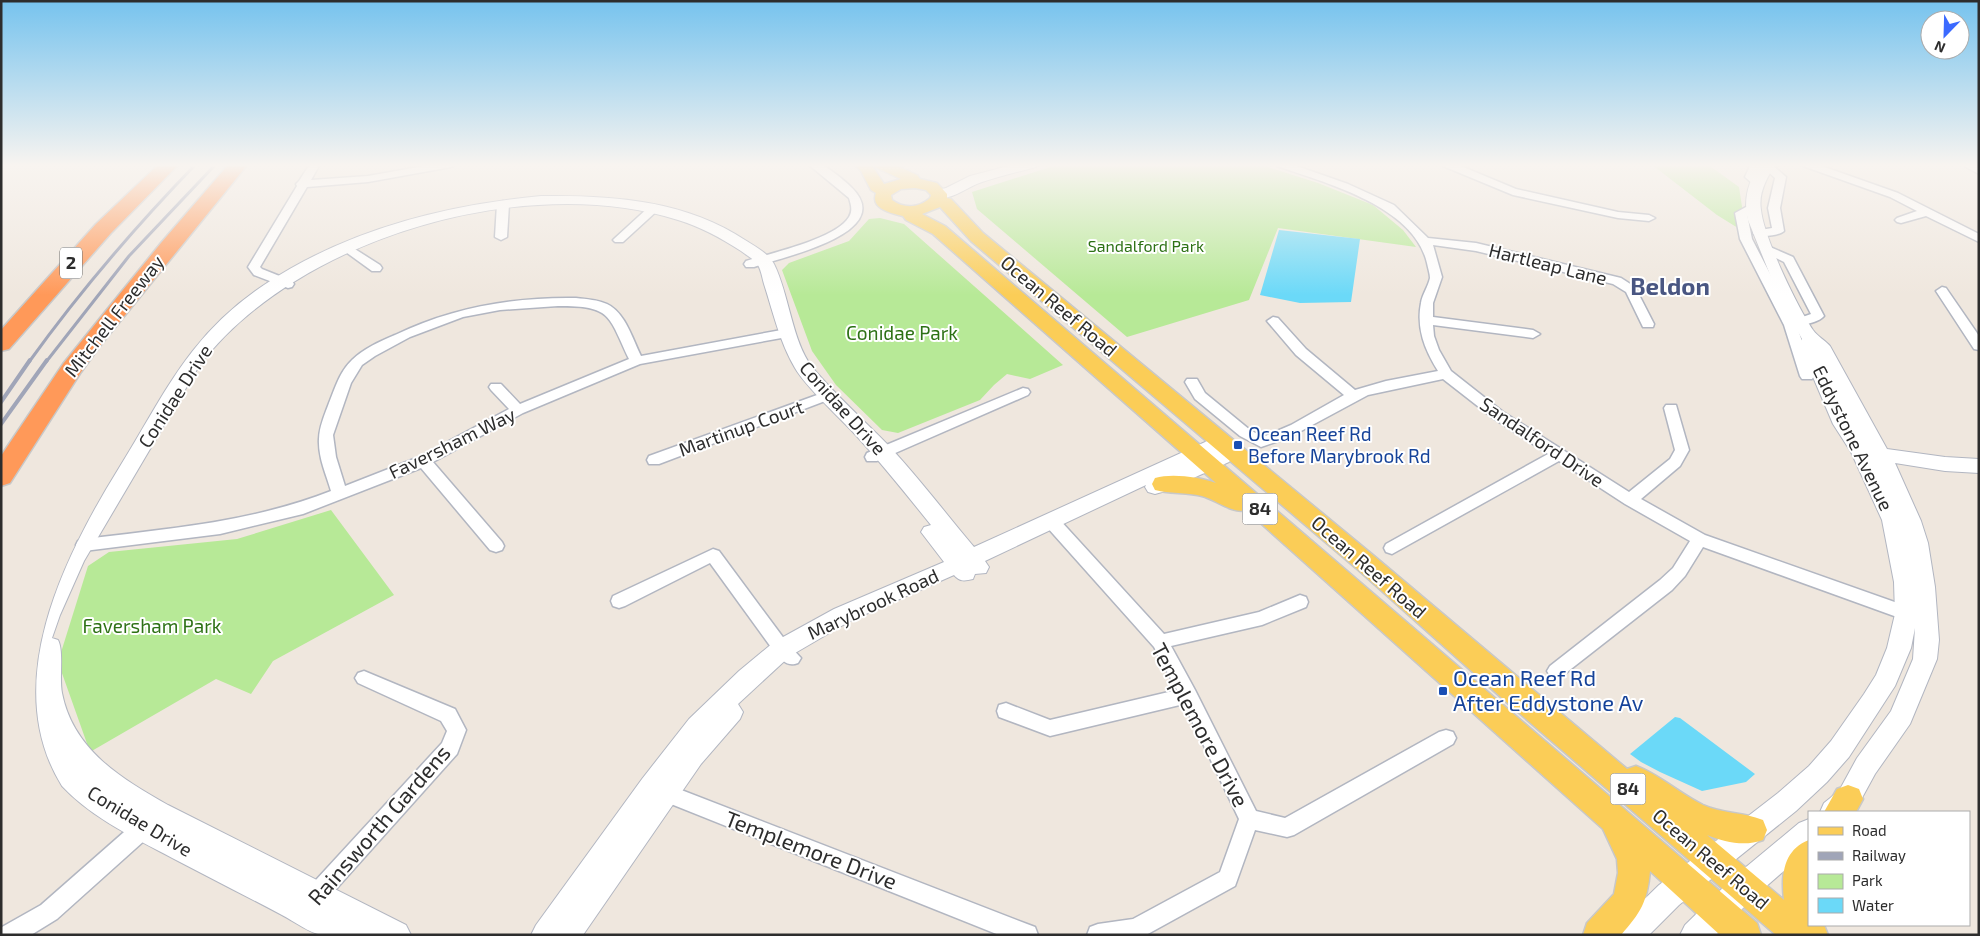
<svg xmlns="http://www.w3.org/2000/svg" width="1980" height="936" font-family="'Exo 2',sans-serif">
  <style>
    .green { fill: #b7e997 }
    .water { fill: #6bd9f8 }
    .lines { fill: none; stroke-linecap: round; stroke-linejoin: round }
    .street-casing { stroke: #b2b6c1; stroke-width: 3 }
    .secondary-casing { stroke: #b2b6c1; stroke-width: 2 }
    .primary-casing { stroke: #c8c8c8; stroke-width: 3 }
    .highway-casing { stroke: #c8c8c8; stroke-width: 3 }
    .street { fill: #fff; fill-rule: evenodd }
    .secondary { fill: #fff; fill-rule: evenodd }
    .primary { fill: #fbcd57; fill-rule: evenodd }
    .highway { fill: #ff9959; fill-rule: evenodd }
    .rail-far1 { stroke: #a0a5b8; stroke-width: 3 }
    .rail { stroke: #a0a5b8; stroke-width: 4 }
    .transit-dot { fill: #1a4fb4; stroke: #fff; stroke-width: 2 }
    .labels { text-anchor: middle; stroke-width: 4; stroke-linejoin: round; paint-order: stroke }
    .far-park-label { font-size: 16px; fill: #2d7115; stroke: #fff }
    .shield { fill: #fff; stroke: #6c6c6c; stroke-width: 1 }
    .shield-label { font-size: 18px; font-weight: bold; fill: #2d2d2d }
    .street-label { font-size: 19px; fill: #2d2d2d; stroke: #fff }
    .park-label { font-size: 19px; fill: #2d7115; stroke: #fff }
    .transit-label { font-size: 19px; fill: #164399; stroke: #fff; text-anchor: start }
    .near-transit-label { font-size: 22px; fill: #164399; stroke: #fff; text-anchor: start }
    .near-street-label { font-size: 22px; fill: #2d2d2d; stroke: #fff }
    .district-label { font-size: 24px; font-weight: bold; fill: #495682; stroke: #fff }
  </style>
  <rect width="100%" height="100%" fill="#efe7de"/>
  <path class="green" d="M1060,164H1258L1318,183L1373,205L1403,230L1416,247L1278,228L1249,300L1127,337L977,209L972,192Z
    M1651,164H1707L1739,187L1746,233L1717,215Z
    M880,218L904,224L1063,365L1030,379L1007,374L994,385L980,400L898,433L882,430L836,385L812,351L782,270L789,263L849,241L869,219Z
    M331,510L394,595L273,661L251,694L216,679L90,752L58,662L88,566L109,552L237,539Z"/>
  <path class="water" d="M1279,230L1360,239L1351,302L1300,303L1260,295Z
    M1675,717L1680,718L1755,774L1746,782L1702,791L1660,772L1641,762L1630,754Z"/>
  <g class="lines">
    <defs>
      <path id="street" d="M310,164H320L311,180L368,176L435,164H456L451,167L368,182L307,187L260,267L262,269L292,281L294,284L292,287L288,288L254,275L248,267L297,186L296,184L299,181Z
        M808,164C811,164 816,163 819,164C827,166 845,181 851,187C899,233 782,257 754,267H746L744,264L746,261C771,253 836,239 849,217C853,210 851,205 849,198Z
        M1276,164H1291L1348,184L1394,205L1428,238L1476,243L1621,278L1635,287L1654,324L1653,327H1643L1626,292L1613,284L1476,251L1433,245L1442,277L1433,303V317L1533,330L1540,334L1533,338L1433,325L1434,336L1439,350L1451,371L1503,412L1629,492L1670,459L1675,450L1664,408L1666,405H1676L1689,450L1680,466L1641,499L1705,535L1920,611L1923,616L1920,621L1914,623L1908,621L1703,547L1685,576L1672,590L1562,676L1556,678L1550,676L1547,671L1550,666L1660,580L1673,568L1690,541L1625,504L1559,461L1392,554L1386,552L1384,548L1386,544L1548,454L1493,418L1443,379L1368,395L1290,437L1261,447L1240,436L1195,399L1185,382L1187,379H1197L1205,393L1250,430L1263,437L1291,425L1344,395L1296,355L1267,321L1273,317L1278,318L1306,349L1355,390L1386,381L1438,371C1425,350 1416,329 1421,303C1422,295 1428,287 1430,278C1430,274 1428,268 1427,263C1414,206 1326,183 1277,166Z
        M1442,164H1456L1516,189L1618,212L1649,215L1655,218L1649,221L1618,218L1513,195L1443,166Z
        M1751,164H1761L1756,176L1763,183L1762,185H1754L1745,177Z
        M1763,164H1771L1786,177L1780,208L1784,231C1778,236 1763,237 1755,235L1753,233L1755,231L1772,228L1768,208L1775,178L1762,166Z
        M1802,164H1816L1898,193L1979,234V242L1926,216L1901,223L1897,222L1895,220L1897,218L1917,211L1890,197L1803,166Z
        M1971,164L1979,167V174L1966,167L1967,165Z
        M503,201L509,204L507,237L501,240L495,237L497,204Z
        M654,205L660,208L658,210L623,242H615L613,240L615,238L650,206Z
        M1746,207L1757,208L1759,210L1757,212L1747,214L1752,239L1794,320L1811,314L1784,262L1762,251L1760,249L1762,247H1770L1793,257L1824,316C1819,322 1804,326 1796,324L1814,376L1812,379H1802L1800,376L1784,325L1740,239L1735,213Z
        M347,244L380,265L382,268L380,271H372L343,250L341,248Z
        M1942,287L1946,288L1979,336V350L1974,349L1936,291Z
        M576,298C587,299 598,300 607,304C625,312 633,340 641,356L787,329L793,333L787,337L640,364L523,413L433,462L502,542L504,546L502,550L496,552L490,550L421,468L303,514L220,534L84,551L78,549L76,545L78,541L84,539C168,529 252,522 331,491C326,474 318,457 319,439C319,427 325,414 329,403C335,388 340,371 352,360C364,348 381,341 395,335C453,307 513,297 576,298ZM558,306C612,306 608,315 629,359L520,404L501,384H491L489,387L491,390L509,409L419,457L345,486L336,457L333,435L351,383L362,365L375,356L410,337L463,317L500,310Z
        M1023,388L1028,389L1030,392L1028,395L877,461H867L865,457L867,453Z
        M828,391L833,392L835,395L833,398L659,464H649L647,460L649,456Z
        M1052,516L1058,518L1164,634L1259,612L1300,595L1306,597L1308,602L1306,607L1262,625L1171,646L1195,690L1256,811L1285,818L1439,732L1446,730L1453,732L1456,738L1453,744L1294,835L1287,837L1255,830L1235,886L1146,935H1087L1090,927L1098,924L1133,919L1220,872L1239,819L1184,704L1050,736L999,717L997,711L999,705L1006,703L1050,720L1177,690L1154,647L1046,526L1044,522L1046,518Z
        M713,549L719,551L788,644L801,658L798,663C788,667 783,661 776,654L710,563L625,606L619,608L613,606L611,601L613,596Z
        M364,671L455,709L466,730L457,754L320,907L312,910L304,907L301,900L304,893L442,743L447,731L441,721L358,683L355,678L358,673Z
        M658,781L1027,924L1035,927L1038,935H999L651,796L648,790L651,784Z
        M147,816L154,818L157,825L154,832L57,919L31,935H1L2,927L41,905L140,818Z"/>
      <path id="secondary" d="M1016,164H1038L1036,167C1018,172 1000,176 982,182C966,187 952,202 934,197L932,194L934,191L946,188L970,176Z
        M1761,164H1776C1767,177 1758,193 1761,210C1764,238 1797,306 1813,330C1818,337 1825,340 1830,346L1887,449L1945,457L1979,459V473L1945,471L1895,463L1921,521L1928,543L1935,587L1939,640L1937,659L1910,724L1875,774L1857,807L1852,812H1820L1824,803L1839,791L1857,758L1891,711L1913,659L1915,628L1911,648L1895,686L1849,757L1827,782L1796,811L1679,905L1649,935H1613L1618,925L1659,885L1778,793L1809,766L1831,741L1864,694L1876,675L1887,648L1895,614L1894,582L1882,520L1851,452L1833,424L1799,344L1802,339L1779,297L1748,220C1743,200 1748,180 1761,164Z
        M541,196C612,195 685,200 745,240C756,247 768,253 774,264C789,294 792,341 812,367C835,395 864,420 889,446C919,478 946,514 974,547L1214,438L1221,437L1228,438L1231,443L1228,448L1221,451L1229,452L1232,457L1229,462L1162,492L1155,494L1148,492L1145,487L1146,485L985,561L989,567L986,573L975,574L973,579C965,581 960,582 954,575L850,621L790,656L738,704L743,712L740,719L701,764L583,935H531L536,925L642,779L689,719L739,671L774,642L834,609L944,562L921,532L924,527L931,525C905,493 880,461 852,431C836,414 806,387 795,368C780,343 773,312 764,284C762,277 761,268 756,262C752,258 746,255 741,251C721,238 701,227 678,220C527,171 295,238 199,366L84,561L60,615L52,638L58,640C64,651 59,678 62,693C73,750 122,779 168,805L406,925L411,935C389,935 368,935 347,935C339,935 330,936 322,935C309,933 294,921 282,915C248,897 214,880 180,862C139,840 94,820 62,786C0,686 62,560 119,468C165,394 188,336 264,285C346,230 445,205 541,196Z
        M1809,819V849L1754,897L1716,935H1680L1685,925L1734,877L1799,823Z"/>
      <path id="primary" d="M854,164H871L884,184L901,179L875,167L873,164H893L917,175L920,179L937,183L947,194V198L951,199L983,233L1374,556L1627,769L1636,766C1660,775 1680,794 1703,805C1723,814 1743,812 1763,820L1767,830L1763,840C1744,847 1725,842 1707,835L1784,900C1781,875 1783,850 1809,840V925H1824L1828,935H1776L1503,699L1356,568L971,241L940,207L922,214L945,226L1757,923L1761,935H1720L1650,871C1647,903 1641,912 1621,935H1583L1587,923L1614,894L1618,873L1617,859L1603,829L1246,510C1232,514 1215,499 1202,496C1186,492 1170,494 1155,490L1152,484L1155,478C1172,473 1199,477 1216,483L933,234L906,220L903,216C892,213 870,209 876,193L871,190L861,171ZM915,188L926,190L931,195L930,198C919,208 904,209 892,200L891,195L901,189Z
        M1848,785L1859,789L1863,799L1856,812H1824L1837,789Z"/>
      <path id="highway" d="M159,164H179L111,233L9,349L1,351V330L96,224Z
        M229,164H248L99,347L81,372L10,483L1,486V456L63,364L161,243Z"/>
    </defs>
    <use href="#street" class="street-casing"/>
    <use href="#secondary" class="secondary-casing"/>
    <use href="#primary" class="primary-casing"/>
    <use href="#highway" class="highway-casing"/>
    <use href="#street" class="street"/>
    <use href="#secondary" class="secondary"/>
    <use href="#primary" class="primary"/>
    <use href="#highway" class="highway"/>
    <path class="rail-far1" d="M29,362C80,291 136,226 196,164
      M46,362L129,256L216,164"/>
    <path class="rail" d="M1,402L30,360
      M1,424L47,360"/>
  </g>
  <linearGradient id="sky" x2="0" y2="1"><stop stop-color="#76c3ee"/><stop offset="0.56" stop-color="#f8f4f0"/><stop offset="1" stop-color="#f8f4f0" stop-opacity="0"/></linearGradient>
  <rect width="1980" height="295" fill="url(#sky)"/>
  <g class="transit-dot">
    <rect x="1233" y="440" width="10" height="10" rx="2.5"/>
    <rect x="1438" y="686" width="10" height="10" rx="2.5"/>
  </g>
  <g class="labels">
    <g class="far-park-label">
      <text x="1146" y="252">Sandalford Park</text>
    </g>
    <g class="shield">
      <rect x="60" y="247.5" width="22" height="31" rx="4"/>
      <rect x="1242.5" y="493.5" width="35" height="31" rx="4"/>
      <rect x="1610.5" y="773.5" width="35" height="31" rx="4"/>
    </g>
    <g class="shield-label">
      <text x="71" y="269">2</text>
      <text x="1260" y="515">84</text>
      <text x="1628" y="795">84</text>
    </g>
    <g class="street-label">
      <text transform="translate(1548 264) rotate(14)" y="7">Hartleap Lane</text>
      <text transform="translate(1059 306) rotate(40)" y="7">Ocean Reef Road</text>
      <text transform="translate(114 316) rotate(-52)" y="7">Mitchell Freeway</text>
      <text transform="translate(175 396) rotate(-57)" y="7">Conidae Drive</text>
      <text transform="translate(843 408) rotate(48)" y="7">Conidae Drive</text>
      <text transform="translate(741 428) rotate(-20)" y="7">Martinup Court</text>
      <text transform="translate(1853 438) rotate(64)" y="7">Eddystone Avenue</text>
      <text transform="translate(1542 442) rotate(34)" y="7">Sandalford Drive</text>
      <text transform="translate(452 443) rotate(-26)" y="7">Faversham Way</text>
      <text transform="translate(1369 567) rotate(41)" y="7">Ocean Reef Road</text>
      <text transform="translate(873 604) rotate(-25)" y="7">Marybrook Road</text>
      <text transform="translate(140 821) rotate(31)" y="7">Conidae Drive</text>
      <text transform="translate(1711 859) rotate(40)" y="7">Ocean Reef Road</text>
    </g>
    <g class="park-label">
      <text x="902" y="340">Conidae Park</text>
      <text x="152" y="633">Faversham Park</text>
    </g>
    <g class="transit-label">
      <text x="1248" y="441">Ocean Reef Rd<tspan x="1248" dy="22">Before Marybrook Rd</tspan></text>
    </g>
    <g class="near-transit-label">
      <text x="1453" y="686">Ocean Reef Rd<tspan x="1453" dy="25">After Eddystone Av</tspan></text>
    </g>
    <g class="near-street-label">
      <text transform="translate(1200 725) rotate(62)" y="8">Templemore Drive</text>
      <text transform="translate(379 825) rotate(-49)" y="8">Rainsworth Gardens</text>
      <text transform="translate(811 850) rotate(21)" y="8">Templemore Drive</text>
    </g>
    <g class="district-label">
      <text x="1670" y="295">Beldon</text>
    </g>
  </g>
  <rect width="1980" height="936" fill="none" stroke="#2d2d2d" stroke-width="5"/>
  <rect x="1808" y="811" width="162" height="115" fill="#ffffff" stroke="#ababab"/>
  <rect x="1818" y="827" width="25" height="8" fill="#fbcd57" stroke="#ababab"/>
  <text x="1852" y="836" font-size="15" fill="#2d2d2d">Road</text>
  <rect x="1818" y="852" width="25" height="8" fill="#a0a5b8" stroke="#ababab"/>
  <text x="1852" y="861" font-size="15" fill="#2d2d2d">Railway</text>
  <rect x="1818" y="874" width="25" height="15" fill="#b7e997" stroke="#ababab"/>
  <text x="1852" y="886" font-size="15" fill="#2d2d2d">Park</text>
  <rect x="1818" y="898" width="25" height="15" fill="#6bd9f8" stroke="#ababab"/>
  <text x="1852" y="911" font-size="15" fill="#2d2d2d">Water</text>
  <g transform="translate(1945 35) rotate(203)"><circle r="24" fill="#ffffff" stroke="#ababab"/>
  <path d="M0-4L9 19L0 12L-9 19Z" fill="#3b6aff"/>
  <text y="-8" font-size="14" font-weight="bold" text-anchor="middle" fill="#2d2d2d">N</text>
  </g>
</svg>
